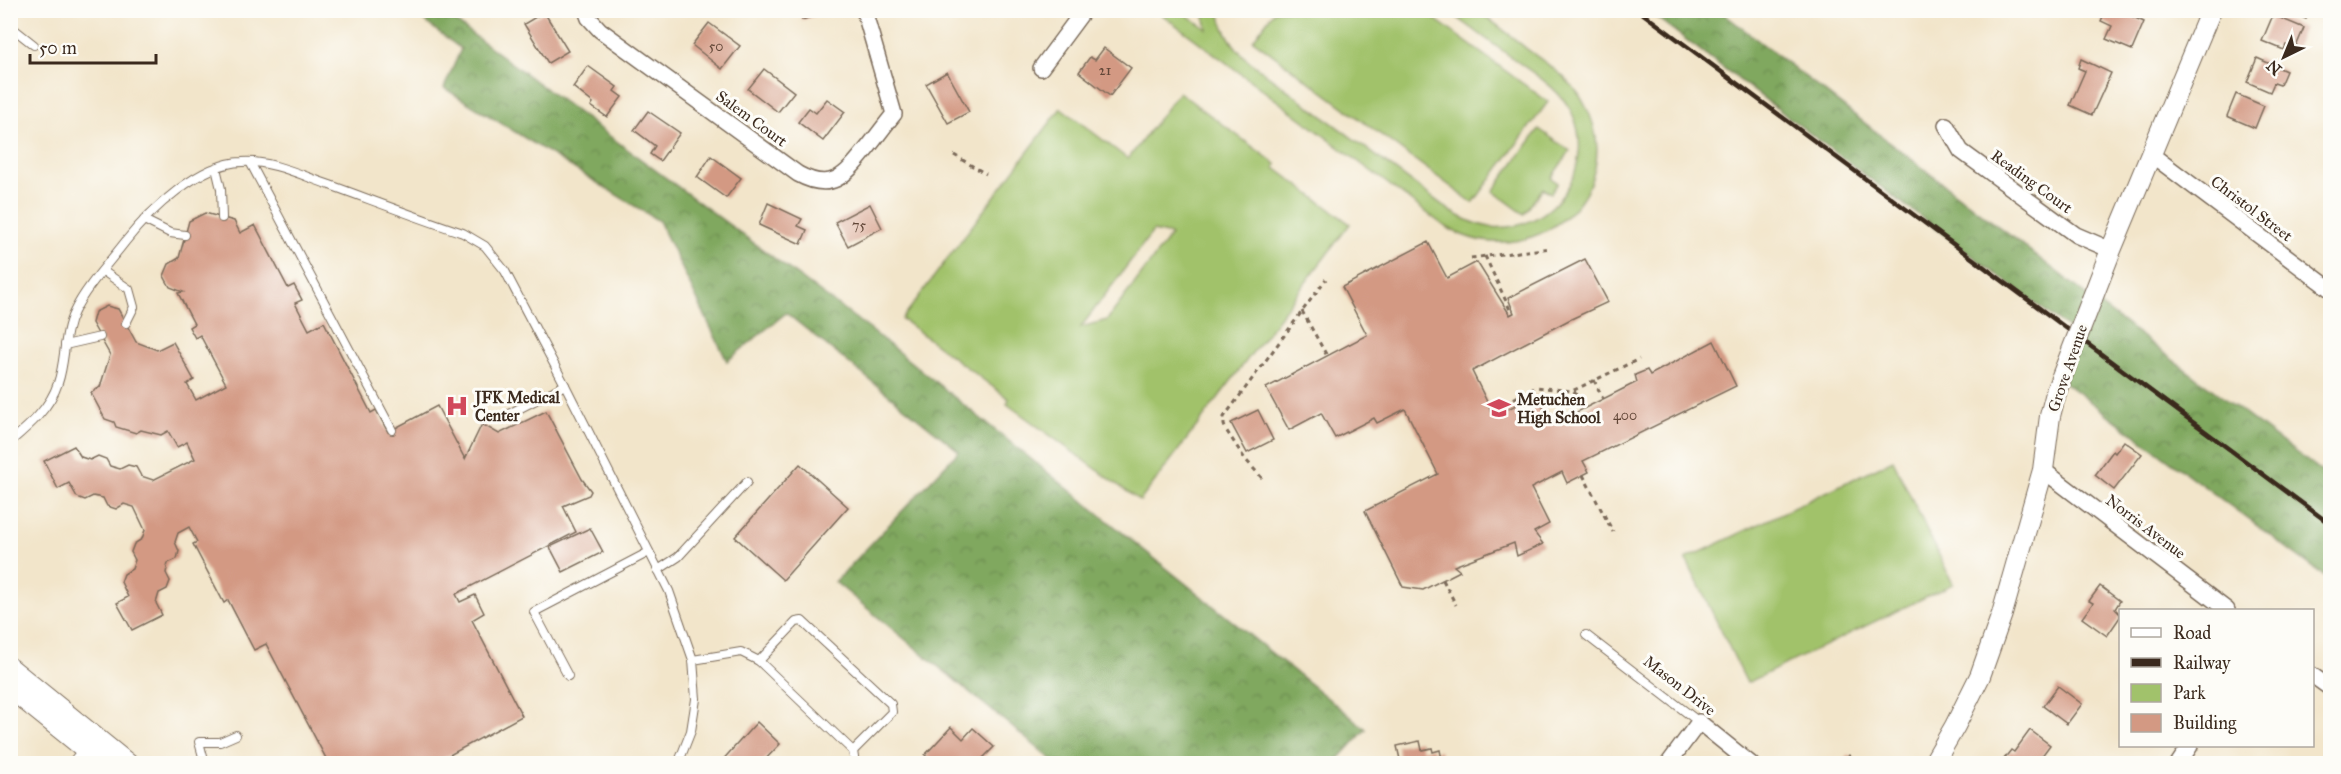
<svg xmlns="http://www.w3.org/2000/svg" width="2341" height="774" font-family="'IM FELL Great Primer',serif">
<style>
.green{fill:#a1c26b;stroke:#6e7644;stroke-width:1.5;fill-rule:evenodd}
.forest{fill:url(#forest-crowns);stroke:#5e693e;stroke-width:1.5}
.building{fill:#d39983}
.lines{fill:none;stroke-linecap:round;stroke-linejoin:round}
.service-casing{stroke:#7b6b5a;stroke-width:10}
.minor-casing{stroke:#7b6b5a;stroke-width:18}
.tertiary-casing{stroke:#7b6b5a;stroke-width:22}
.path{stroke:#7b6b5a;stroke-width:3;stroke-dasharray:4.5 4.5;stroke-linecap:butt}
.service{stroke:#fff;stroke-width:8}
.minor{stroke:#fff;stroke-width:15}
.tertiary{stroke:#fff;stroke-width:20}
.rail{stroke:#3b2a1e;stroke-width:4.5}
.tertiary-bridge-casing{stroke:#7b6b5a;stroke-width:22;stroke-linecap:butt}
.tertiary-bridge{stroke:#fff;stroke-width:20}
.labels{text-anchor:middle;stroke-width:6;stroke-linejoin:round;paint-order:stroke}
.number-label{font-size:14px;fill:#614637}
.street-label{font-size:16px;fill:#3b2a1e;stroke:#fdfcf7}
.poi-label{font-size:16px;font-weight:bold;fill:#3b2a1e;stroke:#fdfcf7;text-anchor:start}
</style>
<defs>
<pattern id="forest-crowns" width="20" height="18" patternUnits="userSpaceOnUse" patternTransform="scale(1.5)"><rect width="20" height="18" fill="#80a85f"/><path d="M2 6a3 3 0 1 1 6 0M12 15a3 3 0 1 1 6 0" fill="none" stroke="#6a894e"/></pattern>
</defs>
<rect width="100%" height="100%" fill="#fdfcf7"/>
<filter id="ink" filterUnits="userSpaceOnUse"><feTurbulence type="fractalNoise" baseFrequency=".0167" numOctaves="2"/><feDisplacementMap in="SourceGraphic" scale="12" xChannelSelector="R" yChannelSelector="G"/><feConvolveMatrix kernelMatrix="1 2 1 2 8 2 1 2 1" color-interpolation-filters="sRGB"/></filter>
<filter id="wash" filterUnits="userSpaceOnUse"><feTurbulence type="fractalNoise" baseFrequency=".008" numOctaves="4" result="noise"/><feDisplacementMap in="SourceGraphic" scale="24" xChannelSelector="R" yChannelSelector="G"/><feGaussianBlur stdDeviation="1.35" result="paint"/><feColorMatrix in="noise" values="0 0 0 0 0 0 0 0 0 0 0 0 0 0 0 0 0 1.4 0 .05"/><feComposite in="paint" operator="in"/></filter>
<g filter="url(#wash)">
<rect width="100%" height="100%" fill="#f2e5ca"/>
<g class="green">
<path d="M1156,10L1181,11L1207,29L1203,11H1219C1223,32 1234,48 1250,62L1452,212C1464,219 1476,225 1490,227C1552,234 1598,168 1572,113C1560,88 1532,73 1511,57C1490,42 1469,26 1448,11C1456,10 1468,8 1475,11C1485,14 1517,41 1527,49C1547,64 1570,78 1583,101C1635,190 1530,281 1443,225Z"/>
<polygon points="1275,10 1424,11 1548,102 1473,203 1253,40"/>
<path d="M1179,92L1276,164L1275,168L1350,224L1140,501L1007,404L1009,399L902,319L1061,108L1128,159ZM1153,231L1171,235L1107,320L1081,327Z"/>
<polygon points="1539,129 1570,151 1551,178 1558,183 1551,193 1543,188 1524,214 1493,191"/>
<polygon points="1893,460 1953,584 1747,683 1686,559"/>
</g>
<g class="forest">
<polygon points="411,11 441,11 871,330 1366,729 1335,763 1056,763 835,582 959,451 786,313 727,361 659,221 444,88 461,49"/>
<polygon points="1648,11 1720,11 2092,299 2330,478 2330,580 2061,380 2077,335"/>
</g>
<g id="blocks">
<g class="building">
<polygon points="799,10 825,10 826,12 802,20"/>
<polygon points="2106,10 2118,10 2144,22 2132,50 2106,39 2112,26 2101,21"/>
<polygon points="2285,10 2310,10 2306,19"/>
<polygon points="544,12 568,51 548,63 524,24"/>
<polygon points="2273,15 2304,28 2295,49 2286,45 2284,50 2262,41"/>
<polygon points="709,23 740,46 722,69 692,45"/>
<polygon points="1104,48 1131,68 1110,96 1079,72 1090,57 1095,60"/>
<polygon points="2257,58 2286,71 2280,85 2274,83 2270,92 2247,82"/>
<polygon points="2081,59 2111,73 2092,115 2070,105 2085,71 2078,68"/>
<polygon points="588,66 617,87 614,91 622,97 607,117 591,106 593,103 573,87"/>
<polygon points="764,69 794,92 778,112 748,89"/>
<polygon points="947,72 969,112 948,123 926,84"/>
<polygon points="2236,94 2264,106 2255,128 2227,116"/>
<polygon points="827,99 845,112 823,141 798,122 809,108 816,113"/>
<polygon points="648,111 680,133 660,161 650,154 655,146 634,130"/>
<polygon points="711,156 741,178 726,198 697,177"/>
<polygon points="768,203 802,219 798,226 807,230 801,244 759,225"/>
<polygon points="870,204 882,228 848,246 835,222"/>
<polygon points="205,213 234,221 240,233 255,225 288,288 294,285 302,300 295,303 309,330 324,322 371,413 376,410 388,432 437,406 465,459 482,424 499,434 546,411 582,479 591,491 589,495 563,506 576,532 456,594 460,602 475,595 484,613 472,620 522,716 433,764 329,764 266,644 254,650 228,600 224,603 193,544 197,542 189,527 178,533 175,542 179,551 177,559 168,563 166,573 170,581 167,589 159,593 156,603 162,615 132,630 117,603 128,597 121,582 124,574 132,569 135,560 131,552 134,544 142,539 145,530 134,507 124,504 116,509 107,506 103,498 93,496 85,500 77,497 69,483 58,489 44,461 74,446 81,457 90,460 98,456 106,459 110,466 120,469 128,465 136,467 141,476 153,480 195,459 187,442 177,447 168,431 161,435 141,430 136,433 116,427 114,422 105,419 91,393 100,387 110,355 92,323 95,312 107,306 118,309 136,342 157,350 173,342 194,380 187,384 196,400 226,384 200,335 195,338 189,327 194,324 178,293 183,292 170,287 164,276 169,264 179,258 189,221"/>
<polygon points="1428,242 1447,278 1477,262 1510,315 1514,313 1508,298 1585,259 1608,302 1569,320 1472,371 1494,416 1536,395 1553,424 1637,382 1635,375 1647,370 1650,375 1714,341 1736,386 1583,461 1589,472 1567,483 1562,472 1531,488 1549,524 1534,532 1543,544 1517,556 1514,543 1454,566 1460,571 1423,590 1403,587 1365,511 1438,474 1405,409 1377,423 1374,418 1335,438 1321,413 1289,430 1266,388 1367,335 1342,287"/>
<polygon points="1258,410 1273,440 1247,453 1231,423"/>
<polygon points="2124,441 2142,454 2114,490 2095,475 2113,451 2115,453"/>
<polygon points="800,464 848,507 783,580 735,537"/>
<polygon points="590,528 603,552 563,572 550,547"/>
<polygon points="2100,586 2120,601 2115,609 2120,614 2120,617 2107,636 2082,618 2093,603 2089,601"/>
<polygon points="2058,686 2082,704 2067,724 2043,706"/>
<polygon points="757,722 780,744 761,764 719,764"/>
<polygon points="951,727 963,739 973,728 994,747 983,758 989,764 934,764 925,755"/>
<polygon points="2030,730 2050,745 2036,764 2000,764 2011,750 2014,752"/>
<polygon points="1420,741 1422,750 1432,748 1433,752 1440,750 1443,764 1401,764 1397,746"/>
<polygon points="1849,755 1858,764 1841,764"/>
</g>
</g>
</g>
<g filter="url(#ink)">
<use href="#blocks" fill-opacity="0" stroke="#7b6b5a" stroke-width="1.5"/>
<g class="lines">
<g class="service-casing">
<g id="service">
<polyline points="75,10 76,10"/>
<polyline points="10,26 34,45"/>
<polyline points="250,162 392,430"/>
<polyline points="216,168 221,189 222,218"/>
<polyline points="144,220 170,233 185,235"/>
<polyline points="103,271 129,289 134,307 126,323"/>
<polyline points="65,345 100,337"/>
<polyline points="480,409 489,419 499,419 565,385"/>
<path d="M10,442C30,425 50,408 58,383C66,360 63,334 74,312C86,287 108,264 125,242C150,210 200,163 242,162C271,160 303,176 330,185C374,201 418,218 463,233L485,246L505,271L565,385L669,591L693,660L696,699L691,731L678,764"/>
<polyline points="658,570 678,557 747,482"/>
<polyline points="1586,635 1699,722"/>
<polyline points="693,660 741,652 759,661 853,751 855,764"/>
<polyline points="759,661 796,622 802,621 891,704 892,712 853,751"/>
<polyline points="568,676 534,612 649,552"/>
<polyline points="71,764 83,749"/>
<polyline points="205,764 199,742 220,742 236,735"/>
</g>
</g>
<g class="minor-casing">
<g id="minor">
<path d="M586,10L589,18L600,30L798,174C831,192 844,177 865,151C875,139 884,126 894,114L864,10"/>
<polyline points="1041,68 1084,10"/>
<polyline points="1946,125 1961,151 2076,235 2111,250"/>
<polyline points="2152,155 2330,289"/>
<polyline points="2043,470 2227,610"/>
<polyline points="2312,675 2330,688"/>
<polyline points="1668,764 1699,722 1751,764"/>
<polyline points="2178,764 2190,746"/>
</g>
</g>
<g class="tertiary-casing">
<g id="tertiary">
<polyline points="2092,299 2111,250 2211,10"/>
<polyline points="10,668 128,764"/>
<polyline points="10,688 104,764"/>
<polyline points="1933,764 1955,726 1980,676 2002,614 2043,470 2050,416 2057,389"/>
</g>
</g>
<g class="path">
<polyline points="954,155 986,174"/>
<polyline points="1485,256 1512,314"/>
<polyline points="1471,258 1551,248"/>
<polyline points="1302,311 1327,356"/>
<polyline points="1594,380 1603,399"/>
<polyline points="1574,391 1583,409"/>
<polyline points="1490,411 1536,387 1572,391 1639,359"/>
<polyline points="1583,475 1613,532"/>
<polyline points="1262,478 1245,459 1226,430 1224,425 1224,417 1326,279"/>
<polyline points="1443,580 1456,605"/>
</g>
<use href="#service" class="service"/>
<use href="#minor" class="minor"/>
<use href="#tertiary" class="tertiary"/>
<polyline class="rail" points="1638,10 2330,524"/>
<g class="tertiary-bridge-casing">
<polyline id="tertiary-bridge" points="2057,389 2092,299"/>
</g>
<use href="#tertiary-bridge" class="tertiary-bridge"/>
</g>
</g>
<defs>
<g id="hospital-bare" transform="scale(1.8)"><path d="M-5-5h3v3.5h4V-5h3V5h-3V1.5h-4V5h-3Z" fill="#d1495b" stroke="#fdfcf7" stroke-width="2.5" paint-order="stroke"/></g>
<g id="school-bare" transform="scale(1.8)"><path d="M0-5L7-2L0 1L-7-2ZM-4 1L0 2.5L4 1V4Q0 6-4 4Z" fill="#d1495b" stroke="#fdfcf7" stroke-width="2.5" paint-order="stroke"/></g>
</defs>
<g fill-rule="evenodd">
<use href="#hospital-bare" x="457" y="406"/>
<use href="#school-bare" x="1499" y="408"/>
</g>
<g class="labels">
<g class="number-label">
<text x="716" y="51">50</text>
<text x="1105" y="75">21</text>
<text x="859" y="230">75</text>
<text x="1625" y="420">400</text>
</g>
<g class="street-label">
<text transform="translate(752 118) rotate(36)" y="6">Salem Court</text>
<text transform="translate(2032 181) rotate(36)" y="6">Reading Court</text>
<text transform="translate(2252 208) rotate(37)" y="6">Christol Street</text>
<text transform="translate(2067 368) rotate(-71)" y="6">Grove Avenue</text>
<text transform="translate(2146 526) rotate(37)" y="6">Norris Avenue</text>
<text transform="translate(1680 685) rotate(38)" y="6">Mason Drive</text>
</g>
<g class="poi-label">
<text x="475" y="403">JFK Medical<tspan x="475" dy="18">Center</tspan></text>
<text x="1517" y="405">Metuchen<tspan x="1517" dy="18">High School</tspan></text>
</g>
</g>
<rect width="2341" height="774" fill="none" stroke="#fdfcf7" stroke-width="36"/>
<rect x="2119" y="609" width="195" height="138" fill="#fdfcf7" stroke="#afa8a0" stroke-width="1.5"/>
<rect x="2131" y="628" width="30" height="9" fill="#ffffff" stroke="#afa8a0" stroke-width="1.5"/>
<text x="2173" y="639" font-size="18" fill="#3b2a1e">Road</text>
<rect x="2131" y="658" width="30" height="9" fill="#3b2a1e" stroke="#afa8a0" stroke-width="1.5"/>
<text x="2173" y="669" font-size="18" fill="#3b2a1e">Railway</text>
<rect x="2131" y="684" width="30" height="18" fill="#a1c26b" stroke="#afa8a0" stroke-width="1.5"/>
<text x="2173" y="699" font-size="18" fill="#3b2a1e">Park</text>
<rect x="2131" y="714" width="30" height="18" fill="#d39983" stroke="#afa8a0" stroke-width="1.5"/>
<text x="2173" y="729" font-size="18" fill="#3b2a1e">Building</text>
<g transform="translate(2284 57) rotate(223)" stroke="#fdfcf7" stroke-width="4.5" paint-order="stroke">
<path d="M0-4.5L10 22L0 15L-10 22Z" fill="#3b2a1e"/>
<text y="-9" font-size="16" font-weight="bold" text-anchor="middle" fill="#3b2a1e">N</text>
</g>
<path d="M30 54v9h126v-9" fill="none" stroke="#3b2a1e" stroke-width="3"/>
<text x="39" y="54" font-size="18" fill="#3b2a1e" stroke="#fdfcf7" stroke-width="4.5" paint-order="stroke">50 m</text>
</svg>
